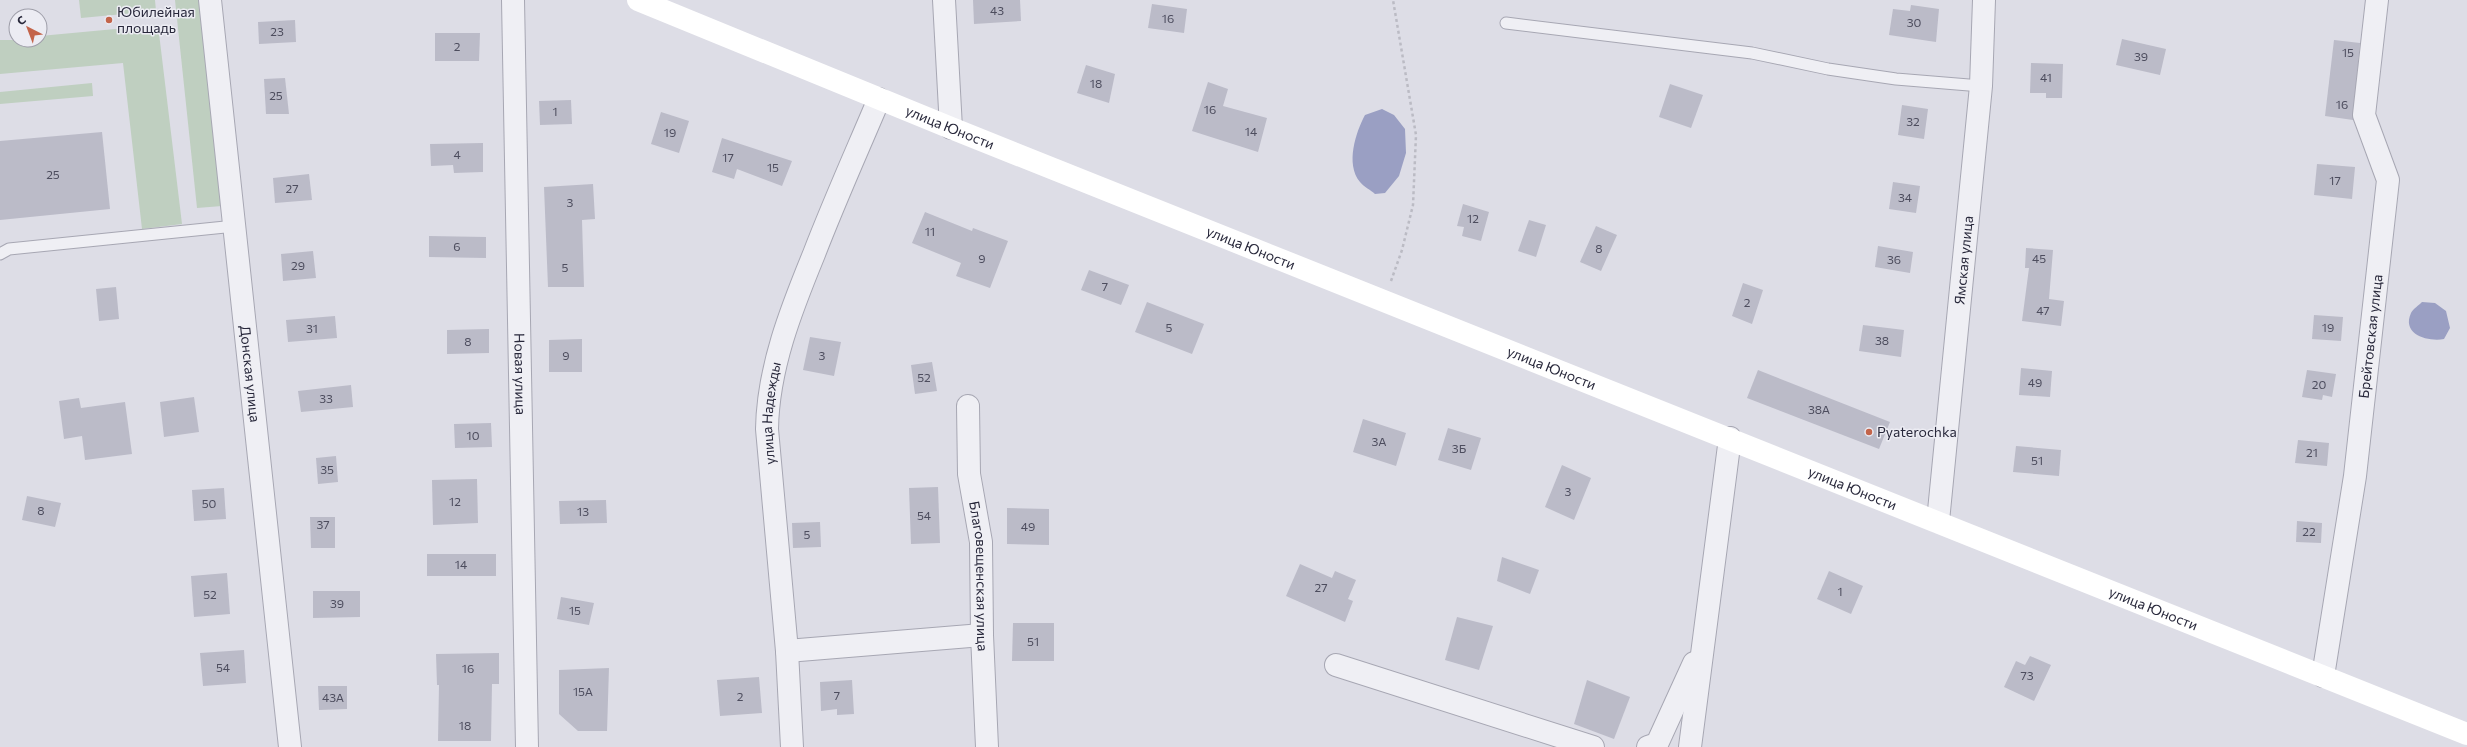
<svg xmlns="http://www.w3.org/2000/svg" width="2467" height="747" font-family="Commissioner,sans-serif">
<style>
.green{fill:#bfcfc0}
.water{fill:#9a9fc3}
.building{fill:#bbbbc8}
.lines{fill:none;stroke-linecap:round;stroke-linejoin:round}
.lane-casing{stroke:#a7a7b3;stroke-width:13}
.street-casing{stroke:#a7a7b3;stroke-width:24}
.path{stroke:#bbbbc4;stroke-width:2.5;stroke-dasharray:3 3;stroke-linecap:butt}
.lane{stroke:#efeff4;stroke-width:11}
.street{stroke:#efeff4;stroke-width:22}
.secondary{stroke:#fff;stroke-width:22}
.poi-dot{fill:#c3644a;stroke:#ececf3;stroke-width:1.5}
.labels{text-anchor:middle;stroke-width:3;stroke-linejoin:round;paint-order:stroke}
.number-label{font-size:12px;fill:#4d4d5e}
.poi-label{font-size:14px;fill:#28283b;stroke:#ececf3;text-anchor:start}
.street-label{font-size:14px;fill:#28283b;stroke:#ececf3}
</style>
<rect width="100%" height="100%" fill="#dddde6"/>
<g class="green">
<polygon points="79,0 155,0 156,11 81,18"/>
<polygon points="175,0 200,0 222,206 197,208"/>
<polygon points="158,25 182,224 142,229 123,63 0,74 0,40 40,40 40,36"/>
<polygon points="92,83 93,96 0,104 0,92"/>
</g>
<g class="water">
<path d="M1382,109L1394,115L1405,129L1406,153L1399,176L1385,193L1375,194C1371,190 1364,187 1360,182C1345,164 1356,132 1365,115Z"/>
<path d="M2422,302L2435,303L2446,311L2450,328L2444,339C2429,342 2401,335 2411,313C2413,309 2419,305 2422,302Z"/>
</g>
<g class="building">
<polygon points="973,0 1020,0 1021,21 974,24"/>
<polygon points="1152,4 1187,9 1184,33 1148,28"/>
<polygon points="1911,5 1939,9 1936,42 1889,35 1893,9 1910,11"/>
<polygon points="295,20 296,42 259,44 258,22"/>
<polygon points="435,33 480,33 479,61 435,61"/>
<polygon points="2122,39 2166,49 2160,75 2116,65"/>
<polygon points="2334,40 2360,43 2353,120 2325,116"/>
<polygon points="2031,63 2063,64 2062,98 2046,98 2046,93 2030,93"/>
<polygon points="1086,65 1115,74 1109,103 1077,93"/>
<polygon points="285,78 289,114 266,114 264,79"/>
<polygon points="1208,82 1228,89 1223,106 1267,118 1258,152 1192,131"/>
<polygon points="1670,84 1703,95 1691,128 1659,117"/>
<polygon points="571,100 572,124 540,125 539,101"/>
<polygon points="1902,105 1928,109 1924,139 1898,135"/>
<polygon points="661,112 689,121 679,153 651,144"/>
<polygon points="102,132 110,209 0,220 0,141"/>
<polygon points="722,138 792,161 782,186 737,169 734,179 712,172"/>
<polygon points="483,143 483,172 454,173 453,165 431,166 430,144"/>
<polygon points="2317,164 2355,167 2352,199 2314,195"/>
<polygon points="309,174 312,200 275,203 273,178"/>
<polygon points="1893,182 1920,186 1916,213 1889,209"/>
<polygon points="593,184 595,219 582,220 584,287 548,287 544,187"/>
<polygon points="1463,204 1489,212 1481,241 1462,236 1464,227 1457,226"/>
<polygon points="925,212 972,231 973,228 1008,241 990,288 956,276 961,263 912,243"/>
<polygon points="1529,220 1546,225 1536,257 1518,251"/>
<polygon points="1596,226 1617,235 1601,271 1580,262"/>
<polygon points="429,236 486,237 486,258 429,257"/>
<polygon points="1878,246 1913,252 1910,273 1875,267"/>
<polygon points="2026,248 2053,250 2049,299 2064,301 2061,326 2022,321 2029,268 2025,268"/>
<polygon points="313,251 316,278 283,281 281,254"/>
<polygon points="1089,270 1129,285 1121,305 1081,290"/>
<polygon points="1743,283 1763,290 1752,324 1732,316"/>
<polygon points="116,287 119,319 99,321 96,289"/>
<polygon points="1147,302 1204,324 1192,354 1135,332"/>
<polygon points="2314,315 2343,317 2341,341 2312,339"/>
<polygon points="335,316 337,338 288,342 286,320"/>
<polygon points="1863,325 1904,330 1901,357 1859,351"/>
<polygon points="489,329 489,353 447,354 447,330"/>
<polygon points="810,337 841,342 834,376 803,370"/>
<polygon points="582,339 582,372 549,372 549,340"/>
<polygon points="932,362 937,391 915,394 911,365"/>
<polygon points="2021,368 2052,371 2050,397 2019,395"/>
<polygon points="1758,370 1890,422 1879,449 1747,398"/>
<polygon points="2307,370 2336,374 2332,397 2323,395 2322,400 2302,397"/>
<polygon points="351,385 353,407 301,412 298,391"/>
<polygon points="194,397 199,432 164,437 160,402"/>
<polygon points="79,398 81,408 125,402 132,454 85,460 82,436 64,439 59,401"/>
<polygon points="1363,419 1406,433 1396,466 1353,452"/>
<polygon points="491,423 492,447 455,448 454,424"/>
<polygon points="1448,428 1481,438 1471,470 1438,460"/>
<polygon points="2298,440 2329,443 2327,466 2295,463"/>
<polygon points="2016,446 2061,450 2059,476 2013,472"/>
<polygon points="336,456 338,482 318,484 316,458"/>
<polygon points="1562,465 1591,478 1574,520 1545,507"/>
<polygon points="477,479 478,523 433,525 432,480"/>
<polygon points="938,487 940,543 911,544 909,488"/>
<polygon points="224,488 226,519 194,521 192,490"/>
<polygon points="27,496 61,503 55,527 22,520"/>
<polygon points="606,500 607,523 560,524 559,501"/>
<polygon points="1007,508 1049,509 1049,545 1007,544"/>
<polygon points="310,517 335,517 335,548 311,548"/>
<polygon points="2297,521 2322,523 2321,543 2296,542"/>
<polygon points="820,522 821,547 793,548 792,523"/>
<rect x="427" y="554" width="69" height="22"/>
<polygon points="1502,557 1539,570 1530,594 1497,581"/>
<polygon points="1300,564 1332,578 1335,571 1356,580 1348,599 1353,601 1345,622 1286,596"/>
<polygon points="1829,571 1863,586 1851,614 1817,599"/>
<polygon points="227,573 230,614 194,617 191,576"/>
<polygon points="313,591 360,591 360,617 313,618"/>
<polygon points="561,597 594,603 589,625 557,619"/>
<polygon points="1457,617 1493,626 1479,670 1445,660"/>
<polygon points="1013,623 1054,623 1054,661 1012,661"/>
<polygon points="244,650 246,683 203,686 200,653"/>
<polygon points="499,653 499,684 492,684 491,741 438,741 439,685 437,685 436,654"/>
<polygon points="2030,656 2051,665 2034,701 2004,687 2016,661 2025,665"/>
<polygon points="609,668 607,731 578,731 559,714 559,670"/>
<polygon points="759,677 762,713 720,716 717,680"/>
<polygon points="852,680 854,714 837,715 837,709 821,711 820,682"/>
<polygon points="1587,680 1630,697 1614,739 1574,724"/>
<polygon points="318,686 347,686 347,709 319,710"/>
</g>
<g class="lines">
<g class="lane-casing">
<g id="lane">
<polyline points="1506,23 1752,53 1828,69 1896,79 1981,86"/>
<polyline points="0,254 9,249 235,226"/>
</g>
</g>
<g class="street-casing">
<g id="street">
<path id="s1" d="M210,0L290,747"/>
<path id="s2" d="M513,0L527,747"/>
<polyline points="944,0 951,128"/>
<path id="s3" d="M968,406L969,474L981,542L982,635L987,747"/>
<path id="s4" d="M1938,521L1981,86L1984,0"/>
<polyline points="787,651 982,635"/>
<polyline points="1336,665 1593,747"/>
<path id="s5" d="M2323,676L2355,476L2388,180L2364,115L2377,0"/>
<path id="s6" d="M792,747L787,651L767,429C768,368 791,310 814,254C834,202 857,151 879,99"/>
<polyline points="1648,747 1657,744 1694,663"/>
<polyline points="1690,747 1730,438"/>
</g>
</g>
<polyline class="path" points="1391,281 1402,250 1413,205 1416,135 1393,0"/>
<use href="#lane" class="lane"/>
<use href="#street" class="street"/>
<path class="secondary" id="s7" d="M638,0L951,128L2467,734"/>
</g>
<g class="poi-dot">
<circle cx="109" cy="20" r="4"/>
<circle cx="1869" cy="432" r="4"/>
</g>
<g class="labels">
<g class="number-label">
<text x="997" y="15">43</text>
<text x="1168" y="23">16</text>
<text x="1914" y="27">30</text>
<text x="277" y="36">23</text>
<text x="457" y="51">2</text>
<text x="2348" y="57">15</text>
<text x="2141" y="61">39</text>
<text x="2046" y="82">41</text>
<text x="1096" y="88">18</text>
<text x="276" y="100">25</text>
<text x="2342" y="109">16</text>
<text x="1210" y="114">16</text>
<text x="555" y="116">1</text>
<text x="1913" y="126">32</text>
<text x="1251" y="136">14</text>
<text x="670" y="137">19</text>
<text x="457" y="159">4</text>
<text x="728" y="162">17</text>
<text x="773" y="172">15</text>
<text x="53" y="179">25</text>
<text x="2335" y="185">17</text>
<text x="292" y="193">27</text>
<text x="1905" y="202">34</text>
<text x="570" y="207">3</text>
<text x="1473" y="223">12</text>
<text x="930" y="236">11</text>
<text x="457" y="251">6</text>
<text x="1599" y="253">8</text>
<text x="982" y="263">9</text>
<text x="2039" y="263">45</text>
<text x="1894" y="264">36</text>
<text x="298" y="270">29</text>
<text x="565" y="272">5</text>
<text x="1105" y="291">7</text>
<text x="1747" y="307">2</text>
<text x="2043" y="315">47</text>
<text x="1169" y="332">5</text>
<text x="2328" y="332">19</text>
<text x="312" y="333">31</text>
<text x="1882" y="345">38</text>
<text x="468" y="346">8</text>
<text x="566" y="360">9</text>
<text x="822" y="360">3</text>
<text x="924" y="382">52</text>
<text x="2035" y="387">49</text>
<text x="2319" y="389">20</text>
<text x="326" y="403">33</text>
<text x="1819" y="414">38А</text>
<text x="473" y="440">10</text>
<text x="1379" y="446">3А</text>
<text x="1459" y="453">3Б</text>
<text x="2312" y="457">21</text>
<text x="2037" y="465">51</text>
<text x="327" y="474">35</text>
<text x="1568" y="496">3</text>
<text x="455" y="506">12</text>
<text x="209" y="508">50</text>
<text x="41" y="515">8</text>
<text x="583" y="516">13</text>
<text x="924" y="520">54</text>
<text x="323" y="529">37</text>
<text x="1028" y="531">49</text>
<text x="2309" y="536">22</text>
<text x="807" y="539">5</text>
<text x="461" y="569">14</text>
<text x="1321" y="592">27</text>
<text x="1840" y="596">1</text>
<text x="210" y="599">52</text>
<text x="337" y="608">39</text>
<text x="575" y="615">15</text>
<text x="1033" y="646">51</text>
<text x="223" y="672">54</text>
<text x="468" y="673">16</text>
<text x="2027" y="680">73</text>
<text x="583" y="696">15А</text>
<text x="837" y="700">7</text>
<text x="740" y="701">2</text>
<text x="333" y="702">43А</text>
<text x="465" y="730">18</text>
</g>
<g class="poi-label">
<text x="117" y="17">Юбилейная<tspan x="117" dy="16">площадь</tspan></text>
<text x="1877" y="437">Pyaterochka</text>
</g>
<g class="street-label">
<text dy="5" stroke="none"><textPath href="#s7" startOffset="337">улица Юности</textPath></text>
<text dy="5" stroke="none"><textPath href="#s7" startOffset="661">улица Юности</textPath></text>
<text dy="5" stroke="none"><textPath href="#s4" startOffset="262">Ямская улица</textPath></text>
<text dy="5" stroke="none"><textPath href="#s5" startOffset="343">Брейтовская улица</textPath></text>
<text dy="5" stroke="none"><textPath href="#s7" startOffset="985">улица Юности</textPath></text>
<text dy="5" stroke="none"><textPath href="#s1" startOffset="376">Донская улица</textPath></text>
<text dy="5" stroke="none"><textPath href="#s2" startOffset="374">Новая улица</textPath></text>
<text dy="5" stroke="none"><textPath href="#s6" startOffset="335">улица Надежды</textPath></text>
<text dy="5" stroke="none"><textPath href="#s7" startOffset="1309">улица Юности</textPath></text>
<text dy="5" stroke="none"><textPath href="#s3" startOffset="171">Благовещенская улица</textPath></text>
<text dy="5" stroke="none"><textPath href="#s7" startOffset="1633">улица Юности</textPath></text>
</g>
</g>
<g transform="translate(28 28) rotate(318)"><circle r="19" fill="#ececf3" stroke="#9e9ea9"/>
<path d="M0-3L7 15L0 10L-7 15Z" fill="#c3644a"/>
<text y="-6" font-size="11" font-weight="bold" text-anchor="middle" fill="#28283b">С</text>
</g>
</svg>
